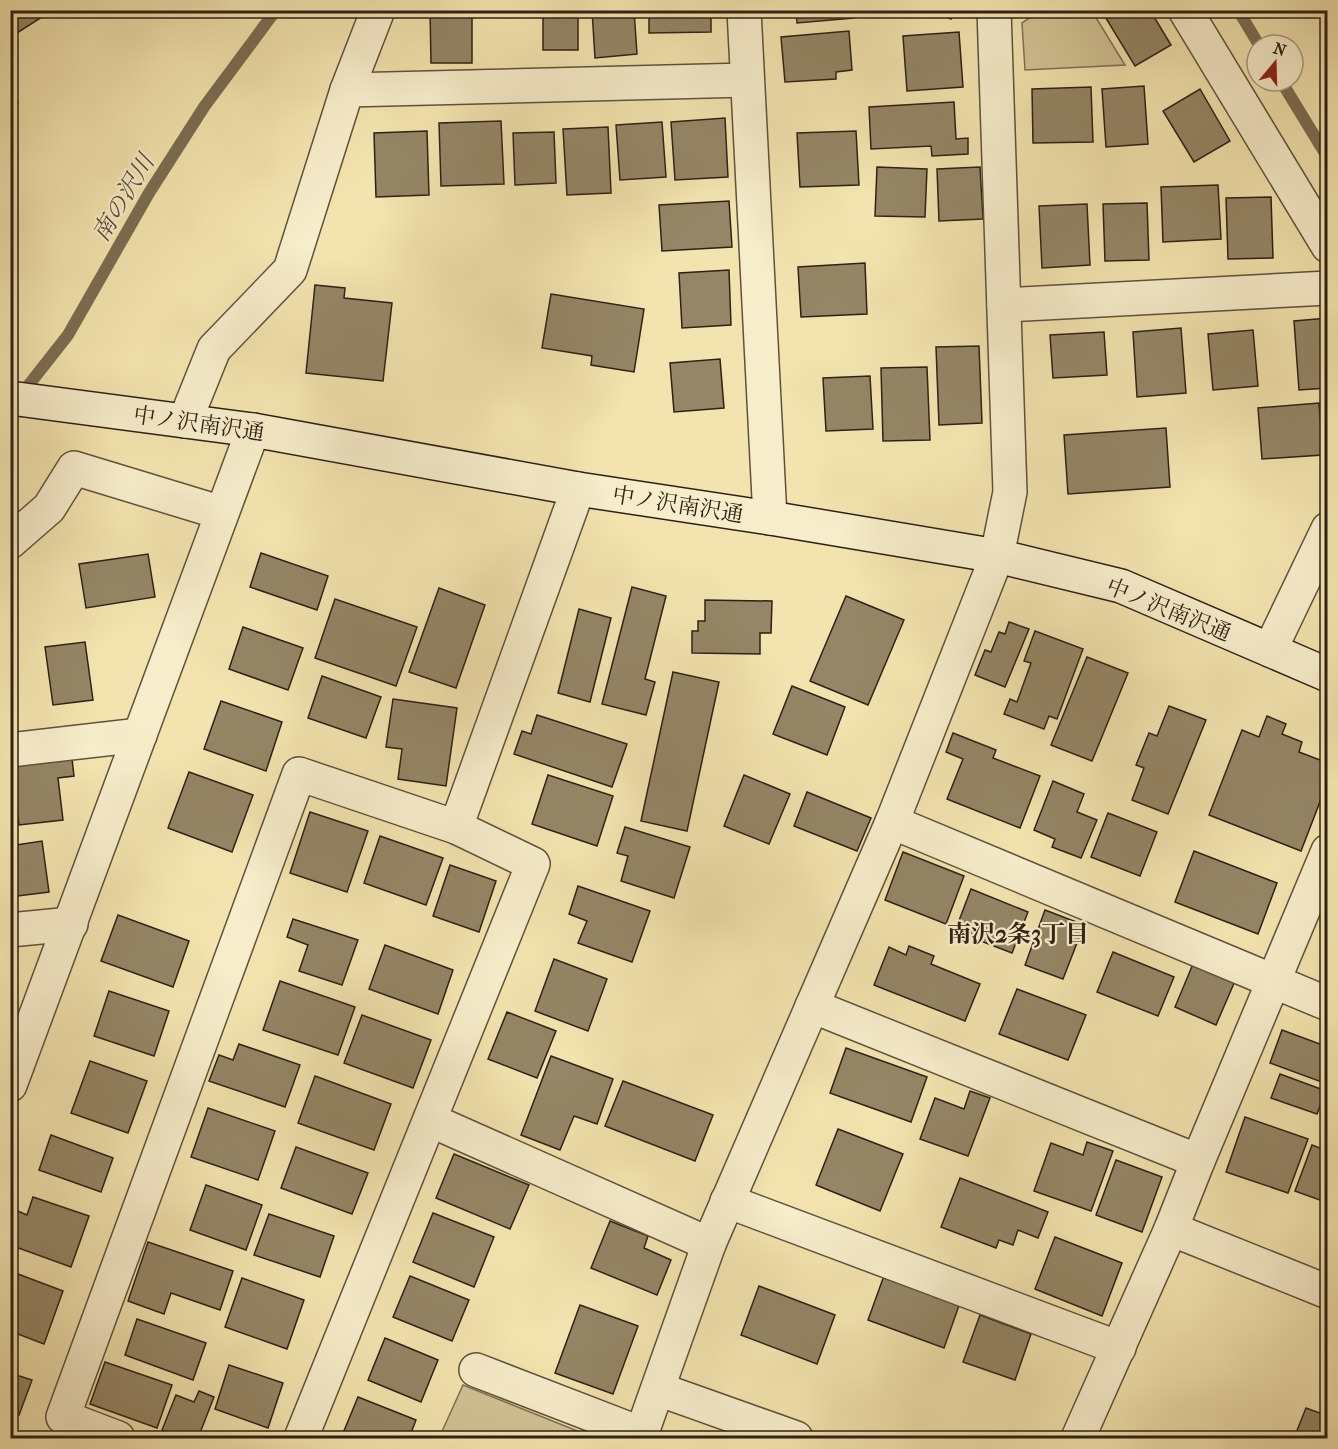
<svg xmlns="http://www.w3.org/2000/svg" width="1338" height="1449" font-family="'IM FELL French Canon','Noto Serif JP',serif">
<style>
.green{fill:#d2c395;stroke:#807256;stroke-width:1.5}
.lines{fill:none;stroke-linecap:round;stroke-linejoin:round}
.stream{stroke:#7c6e53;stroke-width:12}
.building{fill:#948666;stroke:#2e2116;stroke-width:1.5}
.street-casing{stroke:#5f523c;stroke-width:36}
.secondary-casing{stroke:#2e2116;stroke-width:36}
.street{stroke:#f7edcb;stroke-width:33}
.secondary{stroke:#f7edcb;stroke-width:33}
.labels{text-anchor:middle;stroke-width:4.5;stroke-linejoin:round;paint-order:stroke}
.street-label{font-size:22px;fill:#2e2116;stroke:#f7edcb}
.water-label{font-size:24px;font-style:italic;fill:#5c4e39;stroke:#f7edcb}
.neighbourhood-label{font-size:24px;font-weight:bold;fill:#2e2116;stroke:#f7edcb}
</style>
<rect width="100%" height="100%" fill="#f3e4af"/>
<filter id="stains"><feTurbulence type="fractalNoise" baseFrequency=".00333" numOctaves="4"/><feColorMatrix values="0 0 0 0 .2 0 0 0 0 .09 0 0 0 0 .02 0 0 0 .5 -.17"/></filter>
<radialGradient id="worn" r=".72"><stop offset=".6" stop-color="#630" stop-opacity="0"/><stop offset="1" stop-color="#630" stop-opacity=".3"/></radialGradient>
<g class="green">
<polygon points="1041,10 1092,11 1125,65 1025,70 1022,23"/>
<polygon points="463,1385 595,1438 439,1438"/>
</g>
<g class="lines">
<g class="stream">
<polyline points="1238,10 1259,45"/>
<polyline points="1281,81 1328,158"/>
<polyline points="20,396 68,335 149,193 204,107 276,10"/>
</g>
</g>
<g class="building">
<polygon points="10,10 53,10 17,33 10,23"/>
<polygon points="430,10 472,10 472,63 431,63"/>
<rect x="543" y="10" width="35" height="40"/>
<polygon points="592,10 634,10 637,54 595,58"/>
<polygon points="649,10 711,10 711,32 649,33"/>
<polygon points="796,10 854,10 854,18 797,23"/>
<polygon points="928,10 954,10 951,19"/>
<polygon points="1101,10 1150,10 1171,45 1135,66"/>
<polygon points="849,31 852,70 836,72 836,79 785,82 781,37"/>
<polygon points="959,32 963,87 907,91 903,36"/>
<polygon points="1144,86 1148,144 1106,147 1102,89"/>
<polygon points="1091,87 1093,142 1033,143 1032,89"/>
<polygon points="1200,89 1230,141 1194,162 1163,111"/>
<polygon points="10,101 18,103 10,136"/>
<polygon points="954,102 956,139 968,138 968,154 932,156 931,146 871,149 869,107"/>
<polygon points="725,118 728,177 675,180 671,122"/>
<polygon points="501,121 504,184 441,186 439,123"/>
<polygon points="662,122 666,177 620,180 616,125"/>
<polygon points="608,127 611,193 567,195 563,129"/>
<polygon points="427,131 429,195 376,197 374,133"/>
<polygon points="856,131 859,185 800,187 797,133"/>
<polygon points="554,132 556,183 515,185 513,133"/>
<polygon points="877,167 927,169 925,217 875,216"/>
<polygon points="980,167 983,219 939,221 937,169"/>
<polygon points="1218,185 1221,239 1163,242 1161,187"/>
<polygon points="1271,197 1273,258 1228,259 1226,198"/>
<polygon points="729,201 732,247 662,251 659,205"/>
<polygon points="1147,203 1149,260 1105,261 1103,204"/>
<polygon points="1087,204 1090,265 1042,268 1039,206"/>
<polygon points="865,263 867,314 801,317 798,267"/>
<polygon points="729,270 731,325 682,328 679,273"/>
<polygon points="315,285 345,288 344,298 392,303 383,381 306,373"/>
<polygon points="551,294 644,309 634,372 591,365 592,356 542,348"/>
<polygon points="1328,318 1328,388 1299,390 1294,321"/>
<polygon points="1181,328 1186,393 1137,397 1133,332"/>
<polygon points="1253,330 1258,386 1213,390 1208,334"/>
<polygon points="1104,332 1107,375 1053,378 1050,335"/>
<polygon points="979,346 982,423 939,425 936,347"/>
<polygon points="720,359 724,408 674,412 670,363"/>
<polygon points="927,367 930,440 883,441 881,368"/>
<polygon points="870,376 873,429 826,431 823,378"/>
<polygon points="1319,403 1323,455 1262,459 1258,408"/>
<polygon points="1166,428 1170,487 1068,494 1064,435"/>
<polygon points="261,553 328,576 317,610 250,587"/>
<polygon points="148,554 155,597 86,608 79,564"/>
<polygon points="632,587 666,596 645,679 655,682 646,715 602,704"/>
<polygon points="439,588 485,605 456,688 409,672"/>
<polygon points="846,596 904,620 868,705 810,681"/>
<polygon points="335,599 417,627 396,686 315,658"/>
<polygon points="705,600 772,601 771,633 760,633 760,654 692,653 692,631 698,631 698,621 705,621"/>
<polygon points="579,609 611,618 590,702 558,693"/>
<polygon points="1009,622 1029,629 1005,687 975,675 985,650 991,652 999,632 1005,634"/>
<polygon points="243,627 303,648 288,690 229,669"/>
<polygon points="1035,631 1083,649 1057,719 1049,716 1044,729 1004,714 1010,699 1017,702 1031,663 1024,661"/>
<polygon points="85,642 93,700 53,705 45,647"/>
<polygon points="1087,657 1128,673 1092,761 1051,745"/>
<polygon points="10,658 17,702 10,703"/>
<polygon points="673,672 719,682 687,831 641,821"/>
<polygon points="322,676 381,697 366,738 308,718"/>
<polygon points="792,686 845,707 827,755 773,734"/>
<polygon points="393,699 457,708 446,786 398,779 402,749 386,747"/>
<polygon points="221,701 282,722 266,771 204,749"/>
<polygon points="1169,706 1206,720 1168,814 1132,800 1144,768 1136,765 1149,733 1157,736"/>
<polygon points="537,715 627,744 612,787 514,754 522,731 531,734"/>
<polygon points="1267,716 1286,724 1282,734 1302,742 1299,752 1328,763 1328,781 1301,851 1209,815 1242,730 1259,737"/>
<polygon points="953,733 996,750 993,758 1040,776 1020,828 947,799 963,759 946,752"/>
<polygon points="72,759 74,776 58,778 63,820 19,825 11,766"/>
<polygon points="189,772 253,795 232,852 168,828"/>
<polygon points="548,775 613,796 597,846 532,824"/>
<polygon points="744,775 790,794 769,844 724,826"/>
<polygon points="1053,781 1084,794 1077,812 1097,820 1081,858 1052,847 1055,839 1034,830"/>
<polygon points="807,792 871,818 857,851 794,826"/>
<polygon points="310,812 368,831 347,892 290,873"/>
<polygon points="1108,813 1157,832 1140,876 1091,857"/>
<polygon points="625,827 690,847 674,898 621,881 628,856 617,853"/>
<polygon points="380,836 443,858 426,905 364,883"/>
<polygon points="42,841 49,892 10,897 10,846"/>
<polygon points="1194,851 1277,883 1258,934 1175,902"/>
<polygon points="903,852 964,876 946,924 885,900"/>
<polygon points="450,865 496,881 479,932 433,916"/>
<polygon points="578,886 650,911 632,962 578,943 587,921 569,914"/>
<polygon points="971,889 1028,912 1012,953 955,931"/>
<polygon points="1045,910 1084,925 1063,979 1025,965"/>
<polygon points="118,915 189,941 173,987 101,961"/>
<polygon points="293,919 358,940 342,985 299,971 308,945 287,937"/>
<polygon points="385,945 453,970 438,1014 369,989"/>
<polygon points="909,946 934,956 931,964 980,984 965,1021 874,985 889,947 906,955"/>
<polygon points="1113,952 1174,977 1158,1016 1097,992"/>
<polygon points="554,959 607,979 588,1031 535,1011"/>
<polygon points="1193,964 1235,981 1216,1025 1175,1007"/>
<polygon points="280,981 355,1007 338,1055 263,1030"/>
<polygon points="1017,989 1086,1015 1068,1060 999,1034"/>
<polygon points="109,991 169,1011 154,1056 94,1036"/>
<polygon points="507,1012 556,1031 537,1078 488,1059"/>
<polygon points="362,1015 431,1040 413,1088 344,1063"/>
<polygon points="1282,1030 1328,1047 1327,1084 1270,1063"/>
<polygon points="239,1044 300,1065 285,1107 209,1081 219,1055 233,1060"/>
<polygon points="846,1048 927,1077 911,1122 830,1093"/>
<polygon points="551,1056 613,1079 597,1124 574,1116 560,1150 521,1135"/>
<polygon points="90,1061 147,1081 128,1133 71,1113"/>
<polygon points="1280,1074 1326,1091 1317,1114 1271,1098"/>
<polygon points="315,1076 391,1104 374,1150 298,1123"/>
<polygon points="623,1081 713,1115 695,1161 605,1126"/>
<polygon points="970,1091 990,1098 968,1156 920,1139 935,1098 964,1109"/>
<polygon points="208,1108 275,1131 258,1180 191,1157"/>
<polygon points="1245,1117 1308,1139 1288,1193 1226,1172"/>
<polygon points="838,1129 903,1154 880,1211 816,1185"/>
<polygon points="51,1135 113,1158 101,1192 39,1170"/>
<polygon points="1087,1142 1113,1151 1091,1211 1034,1191 1051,1143 1083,1155"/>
<polygon points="1312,1145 1328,1151 1328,1203 1295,1191"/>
<polygon points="296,1147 368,1173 352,1214 281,1188"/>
<polygon points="454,1154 529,1185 510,1229 436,1198"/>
<polygon points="1116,1160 1162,1177 1142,1232 1096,1215"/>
<polygon points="960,1178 1048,1212 1038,1238 1018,1230 1013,1245 999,1240 996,1248 941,1227"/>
<polygon points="206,1185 262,1205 246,1250 190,1230"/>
<polygon points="33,1197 89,1216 71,1267 10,1245 10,1215 13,1209 27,1215"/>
<polygon points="433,1213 494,1237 474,1287 413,1262"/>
<polygon points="269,1214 334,1236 320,1277 254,1255"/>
<polygon points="610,1221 648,1236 644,1248 671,1260 657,1295 591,1268"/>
<polygon points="1055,1237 1122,1263 1102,1316 1035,1289"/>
<polygon points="148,1242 233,1271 220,1310 171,1293 164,1314 128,1301"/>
<polygon points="10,1271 63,1291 44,1344 10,1331"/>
<polygon points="885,1273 961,1300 944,1348 868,1320"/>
<polygon points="410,1276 469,1300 452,1341 393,1317"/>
<polygon points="242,1278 304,1300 287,1349 225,1327"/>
<polygon points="759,1286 835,1315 817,1364 741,1335"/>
<polygon points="580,1305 638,1326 613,1394 555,1373"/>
<polygon points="980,1315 1031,1334 1015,1380 963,1362"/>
<polygon points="137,1319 206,1343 193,1380 125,1355"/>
<polygon points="385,1338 438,1360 421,1402 368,1380"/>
<polygon points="105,1362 172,1385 157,1428 90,1404"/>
<polygon points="229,1365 283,1383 268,1428 215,1409"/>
<polygon points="10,1373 32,1380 19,1415 10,1412"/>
<polygon points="199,1391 214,1397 198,1438 184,1438 162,1430 176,1395 194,1402"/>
<polygon points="358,1397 416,1420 409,1438 341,1438"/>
<polygon points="1306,1408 1328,1416 1328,1438 1294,1438"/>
</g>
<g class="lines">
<g class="street-casing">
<g id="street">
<polyline points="744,10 770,518"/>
<polyline points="1185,10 1328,246"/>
<polyline points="347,90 747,80"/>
<polyline points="1004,305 1328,288"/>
<polyline points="185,421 214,349 290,270 347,90 378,10"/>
<polyline points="10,542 49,508 74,468 222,513"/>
<polyline points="1270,650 1328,529"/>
<polyline points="10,750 140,735"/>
<polyline points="892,822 1328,1004"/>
<polyline points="456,827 578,489"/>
<polyline points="10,930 71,924"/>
<polyline points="812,1006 1198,1161"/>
<polyline points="10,1085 253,430"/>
<polyline points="430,1120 709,1244"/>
<polyline points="727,1201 1119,1348"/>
<polyline points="1171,1229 1328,1292"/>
<polyline points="476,1370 642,1434"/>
<polyline points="658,1389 796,1438"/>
<polyline points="118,1438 63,1417 299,774 456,827 533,864 301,1438"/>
<polyline points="640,1438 709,1244 892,822 997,556 1010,492 994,10"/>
<polyline points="1078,1438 1171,1229 1198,1161 1328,851"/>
</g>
</g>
<g class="secondary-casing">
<polyline id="secondary" points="10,398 253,430 578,489 770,518 997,556 1121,586 1328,675"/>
</g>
<use href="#street" class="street"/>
<use href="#secondary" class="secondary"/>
</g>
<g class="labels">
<g class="street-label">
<text transform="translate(199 423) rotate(8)" y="8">中ノ沢南沢通</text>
<text transform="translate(678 504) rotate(9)" y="8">中ノ沢南沢通</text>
<text transform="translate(1169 609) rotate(22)" y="8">中ノ沢南沢通</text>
</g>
<g class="water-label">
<text transform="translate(123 198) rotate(-59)" y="8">南の沢川</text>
</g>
<g class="neighbourhood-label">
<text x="1018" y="942">南沢2条3丁目</text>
</g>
</g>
<rect width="1338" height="1449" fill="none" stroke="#f3e4af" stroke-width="36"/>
<rect x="12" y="12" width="1314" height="1425" fill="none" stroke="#2e2116" stroke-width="3"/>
<rect x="18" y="18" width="1302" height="1413" fill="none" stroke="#2e2116" stroke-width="1.5"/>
<g transform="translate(1275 63) rotate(19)"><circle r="28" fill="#f7edcb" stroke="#a79b83" stroke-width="1.5"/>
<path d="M0-4.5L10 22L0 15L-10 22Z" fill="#8f2418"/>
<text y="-9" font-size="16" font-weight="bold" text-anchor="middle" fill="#2e2116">N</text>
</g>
<rect width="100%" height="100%" filter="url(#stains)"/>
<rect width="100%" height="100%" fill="url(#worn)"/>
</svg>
